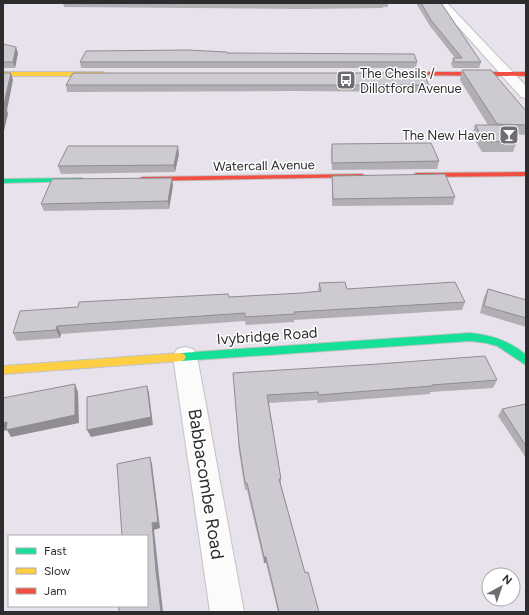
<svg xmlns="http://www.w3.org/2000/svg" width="529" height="615" font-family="Figtree,sans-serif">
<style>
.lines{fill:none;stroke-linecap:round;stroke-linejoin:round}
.street-casing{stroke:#c2c2c3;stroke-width:2}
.fast-casing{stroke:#c2c2c3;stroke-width:2}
.slow-casing{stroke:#c2c2c3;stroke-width:2}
.jam-casing{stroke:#c2c2c3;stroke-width:2}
.street{fill:#fcfbfc;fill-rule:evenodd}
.fast{fill:#16e098;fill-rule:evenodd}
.slow{fill:#ffcf43;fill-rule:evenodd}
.jam{fill:#f24e42;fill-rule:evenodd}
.wall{fill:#b1aeb4}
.shaded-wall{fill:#908d92}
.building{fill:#cecad1;stroke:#908d92}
.labels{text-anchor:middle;stroke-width:3;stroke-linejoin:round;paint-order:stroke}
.far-poi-label{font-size:13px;fill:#2d2d2d;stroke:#fff;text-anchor:start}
.far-street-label{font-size:13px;fill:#2d2d2d;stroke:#fff}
.street-label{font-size:15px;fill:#2d2d2d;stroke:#fff}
.near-street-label{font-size:18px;fill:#2d2d2d;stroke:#fff}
</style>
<rect width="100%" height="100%" fill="#e8e2ec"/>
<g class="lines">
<g class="street-casing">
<g id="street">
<polygon points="437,3 447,3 526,86 526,98 521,97"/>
<polygon points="185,347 193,349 197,356 244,612 210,612 173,356 177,349"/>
</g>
</g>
<g class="fast-casing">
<g id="fast">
<polygon points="82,178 85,180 84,181 3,183 3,179"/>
<path d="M470,333C491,335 510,341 526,355V365L497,346L486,343L470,341L181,361L178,360L176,357L178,354L181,353Z"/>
</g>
</g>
<g class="slow-casing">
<g id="slow">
<polygon points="3,72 103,72 106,74 103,76 3,76"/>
<polygon points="181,353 184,354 186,357 184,360 181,361 3,374 3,366"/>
</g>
</g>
<g class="jam-casing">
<g id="jam">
<polygon points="393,72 526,72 526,76 391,75 391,73"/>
<polygon points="526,172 526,176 416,177 413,175 416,173"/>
<polygon points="362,174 364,175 364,177 142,181 139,179 142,177"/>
</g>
</g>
<use href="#street" class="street"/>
<use href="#fast" class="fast"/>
<use href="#slow" class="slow"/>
<use href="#jam" class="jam"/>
</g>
<g class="wall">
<polygon points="63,3 388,3 388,7 383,7 383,8 302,9 64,7"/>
<polygon points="416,3 441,3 481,62 479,68 453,68 451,64 453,58 455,58 430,26"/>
<polygon points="3,44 18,53 15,68 3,68"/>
<polygon points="227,53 417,62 416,68 81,68 80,62"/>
<polygon points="462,70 526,111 526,135 511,134 517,141 513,152 482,152 472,135 475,125 488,125 460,80"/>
<polygon points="73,73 429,85 427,92 292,91 67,92 66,85"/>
<polygon points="332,144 439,161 437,169 332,170 331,152"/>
<polygon points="179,154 175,172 61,174 58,166"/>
<polygon points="332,176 455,197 453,205 332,206"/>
<polygon points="173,185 169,209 44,211 41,204"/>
<polygon points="319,283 347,289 465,302 462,310 294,320 294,322 246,325 245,321 61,334 60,338 17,341 13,333 78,307 229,297 302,293 318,291"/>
<polygon points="488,289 526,300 526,327 480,313 484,297"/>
<polygon points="233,373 497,380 493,388 430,392 430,394 341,401 318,403 317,400 269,403 281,479 281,485 305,573 319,612 278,612 266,563 264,563 247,490 245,490 239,451"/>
<polygon points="526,404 526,458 498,416 502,409"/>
</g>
<g class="shaded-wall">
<polygon points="16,47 18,53 15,68 13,62"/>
<polygon points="11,73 13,80 7,110 8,114 3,135 3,108"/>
<polygon points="178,146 179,154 175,172 174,165"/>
<polygon points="172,178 173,185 169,209 168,201"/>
<polygon points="57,326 61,334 60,338 56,330"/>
<polygon points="75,384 78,392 79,423 11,437 7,430 3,431 3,423"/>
<polygon points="147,386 149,393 153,425 91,437 87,430"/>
<polygon points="150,457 152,464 160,528 154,530 163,612 161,612 156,571 152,523"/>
<rect x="264" y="557" width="2" height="6"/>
</g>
<g class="building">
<polygon points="421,3 441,3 481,62 455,62 453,58 462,58 431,20"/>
<polygon points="3,44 16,47 13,62 3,62"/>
<polygon points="188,50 227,52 227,53 414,54 417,62 80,62 86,51"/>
<polygon points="462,70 491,70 526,111 526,125 497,124"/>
<polygon points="3,73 11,73 3,108 5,107 3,117"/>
<polygon points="73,73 423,73 429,85 66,85"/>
<polygon points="475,125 503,125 517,141 486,142"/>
<polygon points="431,143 439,161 332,163 332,144"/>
<polygon points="68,146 178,146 174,165 58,166"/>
<polygon points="445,174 455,197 333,199 332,176"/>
<polygon points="172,178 168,201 41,204 52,179"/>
<polygon points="345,282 347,289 455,282 465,302 294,312 295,314 245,317 245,313 57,326 56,330 13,333 20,311 78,307 79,302 228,294 229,297 302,293 321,291 319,283"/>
<polygon points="488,289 526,300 526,318 484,306"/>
<polygon points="485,356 497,380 432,385 432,386 343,393 319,395 318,392 267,395 281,479 279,479 305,573 308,572 319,612 279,612 266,557 264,557 247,483 245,483 239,444 233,373 378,364"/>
<polygon points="75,384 75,415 6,430 7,422 3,423 3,398"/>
<polygon points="147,386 151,417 87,430 87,397"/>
<polygon points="526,404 526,446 502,409"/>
<polygon points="150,457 158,522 152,523 156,571 161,612 119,612 119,606 147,606 147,536 122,536 117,464"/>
</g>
<defs>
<g id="bus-square" transform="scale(1)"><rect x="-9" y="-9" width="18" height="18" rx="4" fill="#6e6c70" stroke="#fff"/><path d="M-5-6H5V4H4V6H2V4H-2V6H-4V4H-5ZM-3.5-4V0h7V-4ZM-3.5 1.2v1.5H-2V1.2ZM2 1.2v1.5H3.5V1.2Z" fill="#fff"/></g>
<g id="bar-square" transform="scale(1)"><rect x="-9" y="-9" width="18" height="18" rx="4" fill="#6e6c70" stroke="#fff"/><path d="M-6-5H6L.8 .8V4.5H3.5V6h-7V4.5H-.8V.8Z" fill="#fff"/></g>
</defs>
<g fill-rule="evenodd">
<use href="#bus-square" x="346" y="80"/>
<use href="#bar-square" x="509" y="135"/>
</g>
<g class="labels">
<g class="far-poi-label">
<text x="360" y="78">The Chesils /<tspan x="360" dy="15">Dillotford Avenue</tspan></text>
<text x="495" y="140" text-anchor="end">The New Haven</text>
</g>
<g class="far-street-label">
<text transform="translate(264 165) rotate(-1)" y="5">Watercall Avenue</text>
</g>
<g class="street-label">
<text transform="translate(267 336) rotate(-4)" y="5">Ivybridge Road</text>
</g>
<g class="near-street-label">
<text transform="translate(206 484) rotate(81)" y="6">Babbacombe Road</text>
</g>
</g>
<rect width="529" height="615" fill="none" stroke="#2d2d2d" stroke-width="8"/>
<rect x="8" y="535" width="140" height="72" fill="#ffffff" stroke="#ababab"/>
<rect x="16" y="548" width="20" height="6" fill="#16e098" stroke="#ababab"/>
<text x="44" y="555" font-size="12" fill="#2d2d2d">Fast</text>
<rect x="16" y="568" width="20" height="6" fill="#ffcf43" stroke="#ababab"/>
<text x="44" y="575" font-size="12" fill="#2d2d2d">Slow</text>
<rect x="16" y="588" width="20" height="6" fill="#f24e42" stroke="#ababab"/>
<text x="44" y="595" font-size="12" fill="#2d2d2d">Jam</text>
<g transform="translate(501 587) rotate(40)"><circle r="19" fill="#ffffff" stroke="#ababab"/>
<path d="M0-3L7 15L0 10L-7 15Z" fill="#6e6c70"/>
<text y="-6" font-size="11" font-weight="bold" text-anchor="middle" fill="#2d2d2d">N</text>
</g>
</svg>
